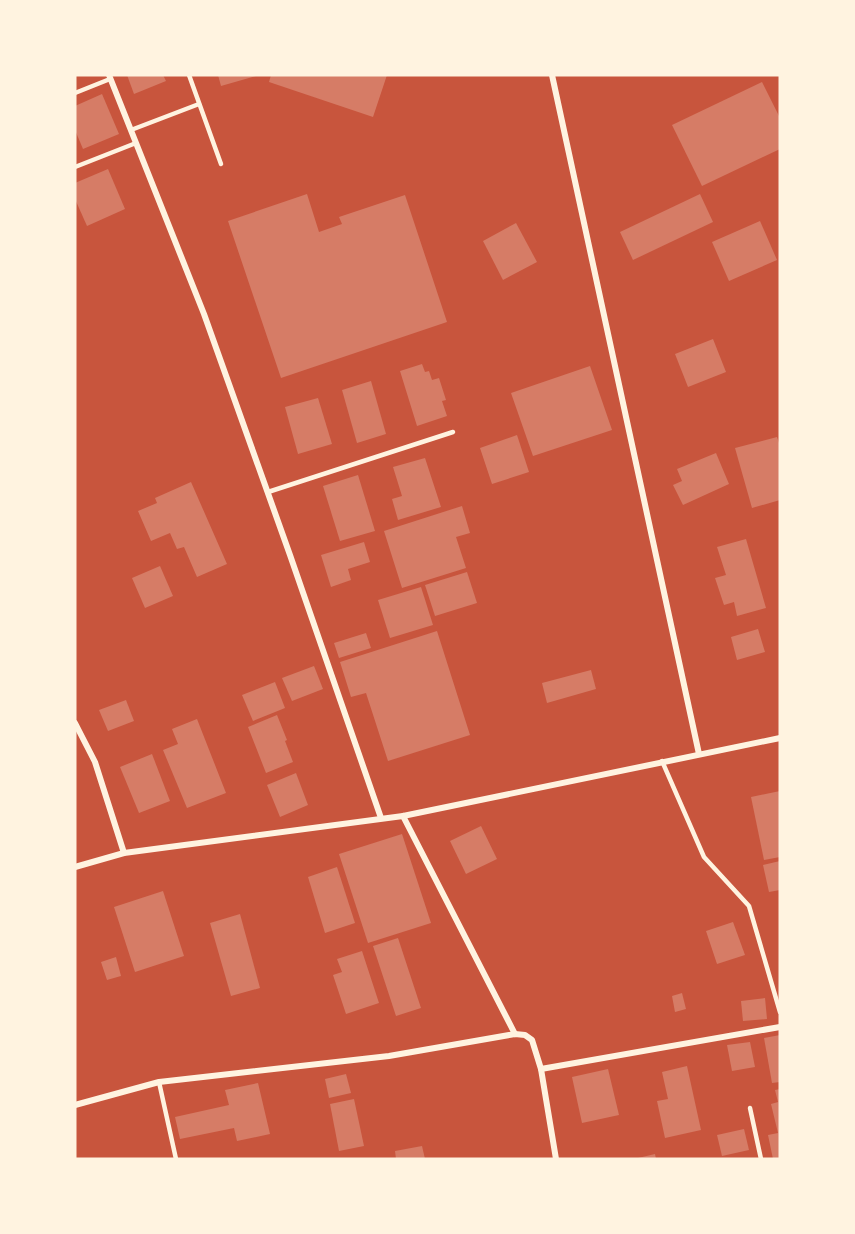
<svg xmlns="http://www.w3.org/2000/svg" width="855" height="1234" font-family="'PT Sans Narrow',sans-serif">
<style>
.building{fill:#d67c66}
.lines{fill:none;stroke-linecap:round;stroke-linejoin:round}
.service{stroke:#fff3e0;stroke-width:4.5}
.minor{stroke:#fff3e0;stroke-width:6}
</style>
<rect width="100%" height="100%" fill="#c8553d"/>
<g class="building">
<polygon points="127,75 163,75 166,81 134,94"/>
<polygon points="218,75 255,75 256,76 221,86"/>
<polygon points="271,75 387,75 373,117 269,82"/>
<polygon points="762,82 780,118 780,149 702,186 672,125"/>
<polygon points="102,94 119,134 83,149 75,130 75,106"/>
<polygon points="108,169 125,209 87,226 75,199 75,183"/>
<polygon points="307,194 319,232 342,224 339,217 405,195 447,322 281,378 228,221"/>
<polygon points="700,194 713,222 633,260 620,232"/>
<polygon points="760,221 777,260 729,281 712,242"/>
<polygon points="516,223 537,262 503,280 483,241"/>
<polygon points="713,339 726,372 688,387 675,354"/>
<polygon points="422,364 425,372 429,371 432,380 439,378 446,400 442,401 447,416 417,426 400,371"/>
<polygon points="590,366 612,430 533,456 511,393"/>
<polygon points="371,381 386,434 357,443 342,390"/>
<polygon points="318,398 332,444 298,454 285,407"/>
<polygon points="517,435 529,472 492,484 480,448"/>
<polygon points="777,437 780,446 780,500 752,508 735,448"/>
<polygon points="716,453 729,484 683,505 673,485 682,481 677,469"/>
<polygon points="425,458 441,507 398,520 392,499 402,496 393,467"/>
<polygon points="358,475 375,531 340,541 323,486"/>
<polygon points="191,482 227,564 197,577 184,547 177,549 170,533 151,541 138,511 157,503 155,498"/>
<polygon points="462,506 470,533 456,537 466,568 402,588 384,531"/>
<polygon points="746,539 766,608 737,616 734,602 724,605 715,578 726,575 717,547"/>
<polygon points="364,542 370,562 348,569 351,580 331,587 321,555"/>
<polygon points="160,566 173,596 145,608 132,578"/>
<polygon points="467,572 477,603 435,616 425,585"/>
<polygon points="421,587 433,625 390,638 378,600"/>
<polygon points="758,629 765,652 737,660 731,637"/>
<polygon points="437,631 470,735 388,761 366,693 351,697 340,662"/>
<polygon points="366,633 371,648 339,658 334,643"/>
<polygon points="314,666 323,689 292,701 282,678"/>
<polygon points="591,670 596,689 547,703 542,683"/>
<polygon points="275,682 285,708 253,721 242,695"/>
<polygon points="126,700 134,721 108,731 99,710"/>
<polygon points="277,715 287,740 285,741 293,762 266,773 248,727"/>
<polygon points="197,719 226,793 187,808 163,750 178,744 172,729"/>
<polygon points="152,754 170,801 139,813 120,767"/>
<polygon points="296,773 308,805 280,817 267,785"/>
<polygon points="780,791 780,857 764,860 751,797"/>
<polygon points="481,826 497,859 466,874 450,841"/>
<polygon points="402,834 431,923 368,943 339,854"/>
<polygon points="780,861 780,890 769,892 763,865"/>
<polygon points="337,867 355,923 325,933 308,877"/>
<polygon points="163,891 184,956 135,972 114,907"/>
<polygon points="240,914 260,988 231,996 210,923"/>
<polygon points="733,922 745,955 717,964 706,931"/>
<polygon points="398,938 421,1008 396,1016 373,946"/>
<polygon points="362,951 379,1003 346,1014 333,975 342,972 337,959"/>
<polygon points="116,957 121,976 107,980 101,962"/>
<polygon points="682,993 686,1009 675,1012 672,996"/>
<polygon points="765,998 767,1019 743,1021 741,1001"/>
<polygon points="780,1035 780,1082 772,1083 764,1038"/>
<polygon points="750,1042 755,1067 732,1071 727,1045"/>
<polygon points="687,1066 701,1130 665,1138 657,1101 668,1099 662,1072"/>
<polygon points="608,1069 619,1115 582,1123 572,1077"/>
<polygon points="346,1074 351,1093 329,1098 325,1079"/>
<polygon points="258,1083 270,1134 237,1141 234,1128 180,1139 175,1117 229,1105 225,1090"/>
<polygon points="780,1089 780,1159 773,1159 768,1135 778,1133 771,1104 778,1102 775,1090"/>
<polygon points="354,1099 364,1146 339,1151 330,1104"/>
<polygon points="744,1129 749,1150 722,1156 717,1135"/>
<polygon points="422,1146 425,1159 396,1159 395,1151"/>
<polygon points="655,1154 656,1159 638,1159 638,1158"/>
</g>
<g class="lines">
<g class="service">
<polyline points="189,75 221,164"/>
<polyline points="75,93 110,79"/>
<polyline points="131,130 199,104"/>
<polyline points="75,167 136,143"/>
<polyline points="268,492 453,432"/>
<polyline points="662,761 704,857 749,906 780,1012"/>
<polyline points="159,1082 176,1159"/>
<polyline points="750,1108 761,1159"/>
</g>
<g class="minor">
<polyline points="109,75 204,314 290,555 381,818"/>
<polyline points="552,75 699,754"/>
<polyline points="75,723 95,762 124,853"/>
<polyline points="403,816 515,1034"/>
<polyline points="75,867 124,853 403,816 780,738"/>
<polyline points="541,1069 780,1027"/>
<polyline points="75,1105 159,1082 389,1056 515,1034 525,1035 532,1040 541,1069 556,1159"/>
</g>
</g>
<rect width="855" height="1234" fill="none" stroke="#fff3e0" stroke-width="153"/>
</svg>
